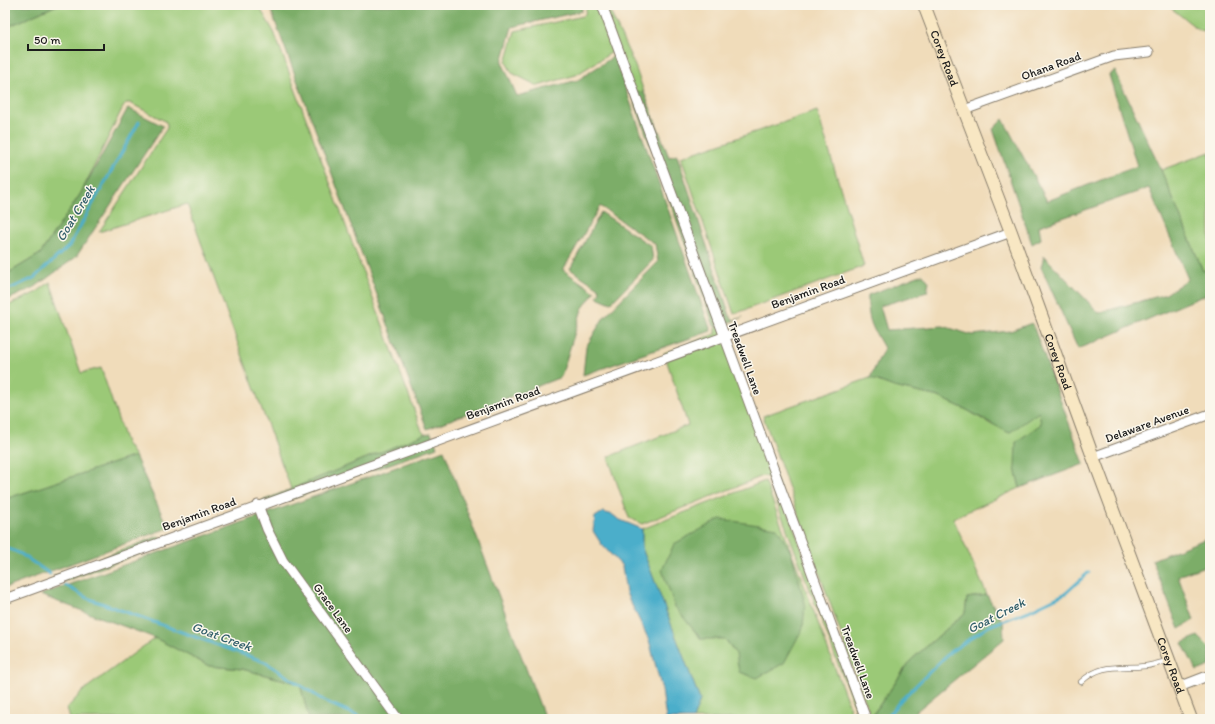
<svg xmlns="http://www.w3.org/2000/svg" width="1215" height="724" font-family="Itim,sans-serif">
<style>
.green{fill:#9bc977;stroke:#5c724a}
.forest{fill:#7cad68;stroke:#4c6442}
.water{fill:#4baeca;stroke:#346573}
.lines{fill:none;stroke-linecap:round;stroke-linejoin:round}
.stream{stroke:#4baeca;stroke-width:3}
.lane-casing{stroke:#867c6b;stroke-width:6}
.street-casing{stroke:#867c6b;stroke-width:11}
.secondary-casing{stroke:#867c6b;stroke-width:14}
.lane{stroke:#fff;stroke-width:4.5}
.street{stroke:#fff;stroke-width:9}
.secondary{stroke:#f8e7c3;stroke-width:12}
.labels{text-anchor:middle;stroke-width:3;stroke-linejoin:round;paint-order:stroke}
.street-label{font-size:12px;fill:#1c1c1c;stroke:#fbf7ec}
.water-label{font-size:13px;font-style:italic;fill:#315e6a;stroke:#fbf7ec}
</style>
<rect width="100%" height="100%" fill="#fbf7ec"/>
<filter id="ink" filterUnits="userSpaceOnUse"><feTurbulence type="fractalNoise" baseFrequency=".025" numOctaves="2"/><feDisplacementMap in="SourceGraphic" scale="8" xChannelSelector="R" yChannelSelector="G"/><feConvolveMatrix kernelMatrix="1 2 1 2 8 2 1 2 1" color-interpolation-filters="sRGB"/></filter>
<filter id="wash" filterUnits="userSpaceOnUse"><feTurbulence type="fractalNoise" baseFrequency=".012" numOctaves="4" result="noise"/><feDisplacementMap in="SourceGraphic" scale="16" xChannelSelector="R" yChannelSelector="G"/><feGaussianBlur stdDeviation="0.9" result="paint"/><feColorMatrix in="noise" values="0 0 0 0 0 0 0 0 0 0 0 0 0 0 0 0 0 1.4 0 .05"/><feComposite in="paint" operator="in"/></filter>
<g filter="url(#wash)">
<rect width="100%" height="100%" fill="#f0dcba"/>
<g class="green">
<polygon points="57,5 258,5 274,32 422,431 425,434 291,489 187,204 99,232 167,128 167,124 165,121 130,103 126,103 122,109 81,193 40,254 5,275 5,28"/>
<polygon points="587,5 607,5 635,66 644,92 632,94 616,52 614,51 576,75 538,86 512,73 506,62 515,31 583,16 585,14"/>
<polygon points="1167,5 1210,5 1210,32 1199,30"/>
<polygon points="817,111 864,266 734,314 681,157"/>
<polygon points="1210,152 1210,269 1203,271 1161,170"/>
<polygon points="50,282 81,373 101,368 126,443 135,456 5,499 5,307 37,292"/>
<polygon points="720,326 864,719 859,719 767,477 763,476 642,524 629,518 608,457 688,425 664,353 715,334 715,328"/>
<polygon points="870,378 894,387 939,397 967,410 992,425 1039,411 1041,424 1015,468 1020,488 953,518 987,595 967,598 965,613 911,660 871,717 763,416"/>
<polygon points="765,481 854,719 693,719 700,700 642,548 642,529"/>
<polygon points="155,638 209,666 242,669 300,684 309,719 70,719 67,708 85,689"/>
</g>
<g class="forest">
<polygon points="5,5 57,5 5,28"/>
<polygon points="269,5 582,5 582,11 512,27 502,62 517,96 578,80 614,56 711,331 583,375 586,347 604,317 658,262 655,244 600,206 563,270 595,292 582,309 561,377 427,429"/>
<polygon points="1115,71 1161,170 1203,271 1210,269 1210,293 1078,349 1041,267 1044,256 1099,313 1166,294 1188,279 1149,188 1039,226 1041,239 1032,244 993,129 1003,119 1047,201 1137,166 1109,75"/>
<polygon points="644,92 669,157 677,155 730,316 734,320 743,317 720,326 714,326 632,94"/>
<polygon points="128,108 163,126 76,257 35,287 5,301 5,275 40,254 81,193"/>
<polygon points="601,212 651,246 653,260 611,303 597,297 600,292 599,288 570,269"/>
<path d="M923,274L929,282L927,292L880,306L887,330L943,326L972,335L1010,331L1032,323L1084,464L1020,488L1015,468L1016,442L1041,424L1039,412L1009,433L967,410L939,397L894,387L870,378L884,348C872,327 867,320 868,295Z"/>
<polygon points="431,433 437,447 65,581 53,576 159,536 162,542 425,434"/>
<polygon points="444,450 545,719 309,719 300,684 242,669 209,666 155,638 40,595"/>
<polygon points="135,456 168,528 5,588 5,499"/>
<polygon points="720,519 777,528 791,552 805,603 803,628 784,663 757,678 739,672 736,654 725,639 701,639 675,607 662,570 674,544"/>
<polygon points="1210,537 1210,564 1178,576 1194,620 1179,629 1152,560"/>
<polygon points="987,595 1003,622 1004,639 907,719 870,719 911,660 965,613 967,598"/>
<polygon points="1198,636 1210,648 1210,666 1197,671 1182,643"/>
</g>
<polygon class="water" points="603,512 613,515 618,519 642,529 642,548 700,700 693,719 666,719 662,690 649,640 626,593 622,566 602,545 593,531 595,517"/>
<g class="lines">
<g class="stream">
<polyline points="5,291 34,278 69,246 139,122"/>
<polyline points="5,547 21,554 50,574"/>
<polyline points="65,585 87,598 265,662 326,702 366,719"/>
<polyline points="885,719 901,700 950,652 989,626 1029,611 1066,593 1089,572"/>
</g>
</g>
</g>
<g filter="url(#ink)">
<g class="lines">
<g class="lane-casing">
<path id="lane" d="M1081,682C1102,662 1120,669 1146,666C1153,665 1160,663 1167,661"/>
</g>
<g class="street-casing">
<g id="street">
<polyline points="602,5 866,719"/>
<polyline points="964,110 1114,56 1149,52"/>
<polyline points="1093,457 1210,414"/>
<polyline points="258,505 267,529 283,561 398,719"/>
<path d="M5,599C339,474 675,353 1011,232"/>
<polyline points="1179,687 1210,675"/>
</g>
</g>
<g class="secondary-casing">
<g id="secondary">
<path id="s1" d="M924,5L1011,232L1093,457L1191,719"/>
</g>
</g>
<use href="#lane" class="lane"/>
<use href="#street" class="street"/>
<use href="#secondary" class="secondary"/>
</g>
</g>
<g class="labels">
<g class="street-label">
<text dy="4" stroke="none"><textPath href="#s1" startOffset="57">Corey Road</textPath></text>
<text transform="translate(1051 66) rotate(-20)" y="4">Ohana Road</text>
<text transform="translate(808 292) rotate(-20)" y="4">Benjamin Road</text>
<text transform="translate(745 358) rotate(70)" y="4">Treadwell Lane</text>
<text dy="4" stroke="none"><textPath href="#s1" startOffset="381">Corey Road</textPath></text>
<text transform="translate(503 403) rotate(-20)" y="4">Benjamin Road</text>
<text transform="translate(1147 424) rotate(-20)" y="4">Delaware Avenue</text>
<text transform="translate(199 514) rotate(-20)" y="4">Benjamin Road</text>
<text transform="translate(333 608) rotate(54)" y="4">Grace Lane</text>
<text transform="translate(858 662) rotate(70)" y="4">Treadwell Lane</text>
<text dy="4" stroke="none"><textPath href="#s1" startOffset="705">Corey Road</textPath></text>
</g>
<g class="water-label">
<text transform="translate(75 213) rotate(-59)" y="5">Goat Creek</text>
<text transform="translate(996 615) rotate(-27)" y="5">Goat Creek</text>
<text transform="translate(222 636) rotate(20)" y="5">Goat Creek</text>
</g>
</g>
<rect width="1215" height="724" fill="none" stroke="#fbf7ec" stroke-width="20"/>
<path d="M28 44v6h76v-6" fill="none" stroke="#1c1c1c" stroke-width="2"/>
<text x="34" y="44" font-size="12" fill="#1c1c1c" stroke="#fbf7ec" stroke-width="3" paint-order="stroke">50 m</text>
</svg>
